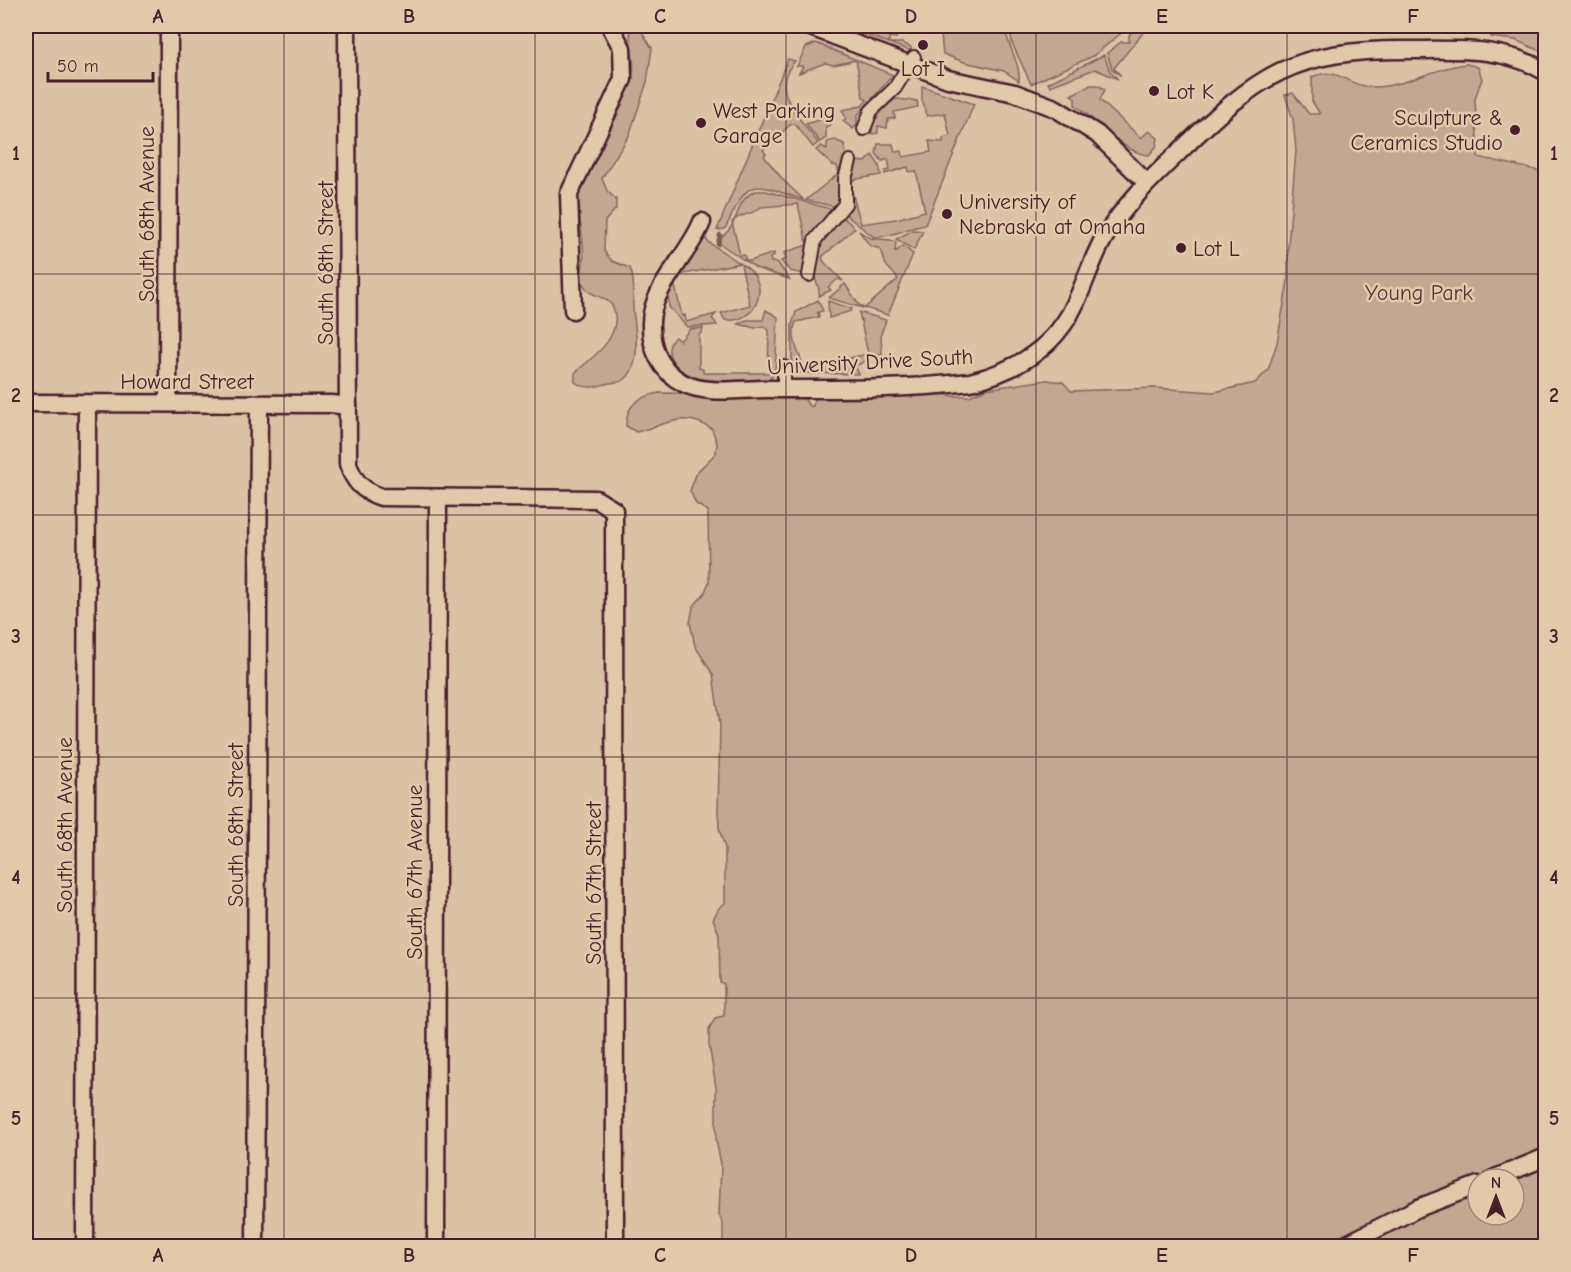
<svg xmlns="http://www.w3.org/2000/svg" width="1571" height="1272" font-family="'Comic Neue',sans-serif">
<style>
.green{fill:#c4a791;stroke:#87635e;stroke-width:1.5;fill-rule:evenodd}
.lines{fill:none;stroke-linecap:round;stroke-linejoin:round}
.stream{stroke:#7e5a57;stroke-width:4.5}
.pedestrian-casing{stroke:#4a1f2b;stroke-width:16}
.minor-casing{stroke:#4a1f2b;stroke-width:21}
.pedestrian{stroke:#e2c9aa;stroke-width:12}
.minor{stroke:#e2c9aa;stroke-width:16}
.grid{fill:none;stroke:#4a1f2b;stroke-width:1.5;stroke-opacity:0.55}
.poi-dot{fill:#4a1f2b;stroke:#e2c9aa;stroke-width:2}
.labels{text-anchor:middle;stroke-width:5;stroke-linejoin:round;paint-order:stroke}
.poi-label{font-size:22px;fill:#4a1f2b;stroke:#e2c9aa;text-anchor:start}
.street-label{font-size:22px;fill:#4a1f2b;stroke:#e2c9aa}
.park-label{font-size:22px;fill:#5c333a;stroke:#e2c9aa}
.neatline{fill:none;stroke:#4a1f2b;stroke-width:2}
.grid-label{font-size:20px;text-anchor:middle;font-weight:bold;fill:#4a1f2b}
</style>
<rect width="100%" height="100%" fill="#dcc2a5"/>
<filter id="ink" filterUnits="userSpaceOnUse"><feTurbulence type="fractalNoise" baseFrequency=".0167" numOctaves="2"/><feDisplacementMap in="SourceGraphic" scale="12" xChannelSelector="R" yChannelSelector="G"/><feConvolveMatrix kernelMatrix="1 2 1 2 8 2 1 2 1" color-interpolation-filters="sRGB"/></filter>
<g filter="url(#ink)">
<g class="green">
<path d="M638,26L652,48L647,82L629,136L602,178L607,191L616,199V209L605,221L604,251L612,261L630,268C636,282 632,294 633,309C635,329 643,365 624,380C620,383 611,382 606,384C594,387 587,390 575,382V373C592,357 618,341 615,315C614,309 611,302 606,300C590,291 587,296 580,276C590,253 576,217 578,191C594,158 625,107 633,73C636,58 627,43 631,27Z"/>
<polygon points="841,26 901,26 896,38 889,37 889,43 902,43 911,47 911,51"/>
<path d="M945,26H1005C1006,44 1021,63 1019,81L1004,71L964,62L943,54L941,35Z"/>
<polygon points="1010,26 1130,26 1093,56 1031,84 1012,43"/>
<polygon points="1137,26 1147,28 1114,68 1121,76 1112,69 1107,53 1121,42 1129,42 1129,35"/>
<polygon points="1487,26 1545,26 1545,53 1515,40 1491,37"/>
<polygon points="816,43 893,75 857,116 857,125 853,129 843,121 846,118 842,110 862,106 867,100 863,97 856,60 834,65 825,63 799,73 803,66 797,66 806,47"/>
<polygon points="1104,55 1110,71 1118,79 1095,69 1050,86 1048,83"/>
<path d="M788,59L795,61C767,90 801,119 818,143L813,147L795,124L790,125L763,150L766,154L764,156L783,180L804,200C749,182 751,175 725,229L717,230Z"/>
<path d="M1467,64L1478,67L1482,79L1475,98L1478,157L1545,172V1246H723V1224L719,1215L721,1164L716,1140V1087L709,1045V1029L715,1018L724,1016V984L720,982L719,934L713,919L719,908L725,903V848L719,828L718,811L720,725L713,674L695,646L690,623L693,607L704,594L709,582L708,511L696,504L690,491L697,472L716,453L717,443L712,429C682,410 667,425 636,432L626,426C626,404 639,397 659,393L802,395L809,406H813L815,397L922,389L951,396H969L986,389L1047,380L1063,382L1071,391L1155,388L1214,392L1255,383L1268,370L1277,343L1288,281V245L1296,151L1293,119L1285,95L1293,93L1309,114H1320L1312,101V77C1338,65 1347,87 1373,87C1407,87 1434,67 1467,64ZM1478,1179H1514V1215H1478Z"/>
<path d="M1091,85H1097L1105,89L1100,100L1141,138L1149,131L1158,138L1156,147L1149,155C1128,156 1095,119 1075,105V98L1071,95Z"/>
<path d="M922,86L974,104L925,225C908,227 890,238 874,237L847,216C841,201 852,176 855,161L866,162L872,155L879,165L881,175L852,180L850,185L861,224L896,219L925,211L916,171L909,172L908,167L885,174V171L890,170L888,159L882,161L876,153L878,144H893L895,152L902,151L903,157L931,152L929,141L943,142V138L950,136L945,113L927,116L922,100Z"/>
<path d="M896,99L917,101L918,107L894,112L895,118L888,119L887,128L878,126V133L872,134C870,119 885,107 896,99Z"/>
<polygon points="828,117 831,119 829,126 826,126 826,138 820,142 806,124"/>
<path d="M835,140L844,144C848,165 848,189 836,207L806,200L839,173L837,166L832,165L816,150L821,146L827,149V142Z"/>
<path d="M755,191H766L834,210L804,274L790,271L781,261L786,259L784,253L807,245L798,204L761,207C752,216 739,213 732,222L740,255H744L746,260L750,261L774,253V256L770,258L771,262L778,263L789,279L756,268L719,243C721,235 723,237 728,231C740,217 736,200 755,191Z"/>
<path d="M840,218L845,219L855,228L822,257L824,262L843,281L838,279L828,287L831,290L819,296C821,286 814,282 814,273C813,247 824,237 840,218Z"/>
<polygon points="913,230 923,231 914,250 896,239"/>
<path d="M859,231C877,245 883,235 896,242L895,252L903,246L913,254L888,315L865,308L898,279C895,274 887,268 885,263C882,254 884,247 871,247Z"/>
<polygon points="703,233 708,242 740,263 679,275"/>
<path d="M741,264C773,280 759,324 725,320L721,313L750,305Z"/>
<polygon points="676,278 674,282 682,316 685,315 686,322 716,314 712,318 717,325 687,327 669,307 668,290"/>
<polygon points="845,284 859,305 866,309 829,298"/>
<path d="M818,300L823,311L818,312L819,317L796,322C789,336 800,357 805,369L828,363L839,365L845,359L868,354L859,312L886,320L881,334L882,355H869L868,360L855,366L859,374L792,373V325L796,312Z"/>
<polygon points="828,301 852,309 851,311 829,318"/>
<path d="M766,310L778,317L775,374L769,379C740,379 688,390 671,358C667,351 669,343 675,337L680,341L690,329L703,328L702,333L699,334V368L703,369V373H768L769,330L763,326L755,328L738,324L746,320H763Z"/>
</g>
<g class="lines">
<polyline class="stream" points="718,244 720,235"/>
<g class="pedestrian-casing">
<g id="pedestrian">
<polyline points="864,129 871,111 895,88 914,57"/>
<polyline points="809,275 815,240 845,204 845,179 850,161"/>
<polyline points="784,367 784,389"/>
</g>
</g>
<g class="minor-casing">
<g id="minor">
<path d="M347,26L348,464C354,482 363,491 381,497L596,499L614,510L615,1246"/>
<polyline points="808,26 948,79 1015,93 1055,108 1097,134 1147,183"/>
<path d="M702,222C689,255 652,287 651,322C650,347 660,371 683,383C705,395 740,389 764,389C832,389 902,390 970,382C1015,371 1055,348 1075,304C1085,283 1092,259 1104,238C1124,205 1151,179 1178,153C1259,74 1293,49 1409,50C1457,50 1503,46 1546,72"/>
<polyline points="573,310 569,194 623,79 622,48 610,26"/>
<polyline points="26,403 332,404 348,406"/>
<polyline points="168,403 169,26"/>
<polyline points="1493,1179 1546,1157"/>
<polyline points="85,1246 87,404"/>
<polyline points="255,1246 259,404"/>
<polyline points="436,1246 438,498"/>
<polyline points="1343,1246 1418,1208 1478,1185"/>
</g>
</g>
<use href="#pedestrian" class="pedestrian"/>
<use href="#minor" class="minor"/>
</g>
</g>
<path class="grid" d="M284,26V1246M535,26V1246M786,26V1246M1036,26V1246M1287,26V1246M26,274H1546M26,515H1546M26,757H1546M26,998H1546"/>
<g class="poi-dot">
<circle cx="923" cy="45" r="6"/>
<circle cx="1154" cy="91" r="6"/>
<circle cx="701" cy="123" r="6"/>
<circle cx="1515" cy="130" r="6"/>
<circle cx="947" cy="214" r="6"/>
<circle cx="1181" cy="248" r="6"/>
</g>
<g class="labels">
<g class="poi-label">
<text x="923" y="76" text-anchor="middle">Lot I</text>
<text x="1166" y="99">Lot K</text>
<text x="713" y="118">West Parking<tspan x="713" dy="25">Garage</tspan></text>
<text x="1503" y="125" text-anchor="end">Sculpture &amp;<tspan x="1503" dy="25">Ceramics Studio</tspan></text>
<text x="959" y="209">University of<tspan x="959" dy="25">Nebraska at Omaha</tspan></text>
<text x="1193" y="256">Lot L</text>
</g>
<g class="street-label">
<text transform="translate(146 214) rotate(-90)" y="8">South 68th Avenue</text>
<text transform="translate(325 263) rotate(-90)" y="8">South 68th Street</text>
<text transform="translate(870 361) rotate(-3)" y="8">University Drive South</text>
<text x="187" y="389">Howard Street</text>
<text transform="translate(64 825) rotate(-90)" y="8">South 68th Avenue</text>
<text transform="translate(235 825) rotate(-90)" y="8">South 68th Street</text>
<text transform="translate(414 872) rotate(-90)" y="8">South 67th Avenue</text>
<text transform="translate(593 883) rotate(-90)" y="8">South 67th Street</text>
</g>
<g class="park-label">
<text x="1419" y="300">Young Park</text>
</g>
</g>
<rect width="1571" height="1272" fill="none" stroke="#e2c9aa" stroke-width="66"/>
<g transform="translate(1496 1197)"><circle r="28" fill="#e2c9aa" stroke="#a58577" stroke-width="1.5"/>
<path d="M0-4.5L10 22L0 15L-10 22Z" fill="#4a1f2b"/>
<text y="-9" font-size="16" font-weight="bold" text-anchor="middle" fill="#4a1f2b">N</text>
</g>
<path d="M48 72v9h105v-9" fill="none" stroke="#4a1f2b" stroke-width="3"/>
<text x="57" y="72" font-size="18" fill="#4a1f2b" stroke="#e2c9aa" stroke-width="4.5" paint-order="stroke">50 m</text>
<rect x="33" y="33" width="1505" height="1206" class="neatline"/>
<g class="grid-label">
<text x="158" y="23">A</text>
<text x="409" y="23">B</text>
<text x="660" y="23">C</text>
<text x="911" y="23">D</text>
<text x="1162" y="23">E</text>
<text x="1413" y="23">F</text>
<text x="16" y="160">1</text>
<text x="1554" y="160">1</text>
<text x="16" y="402">2</text>
<text x="1554" y="402">2</text>
<text x="16" y="643">3</text>
<text x="1554" y="643">3</text>
<text x="16" y="884">4</text>
<text x="1554" y="884">4</text>
<text x="16" y="1125">5</text>
<text x="1554" y="1125">5</text>
<text x="158" y="1262">A</text>
<text x="409" y="1262">B</text>
<text x="660" y="1262">C</text>
<text x="911" y="1262">D</text>
<text x="1162" y="1262">E</text>
<text x="1413" y="1262">F</text>
</g>
</svg>
